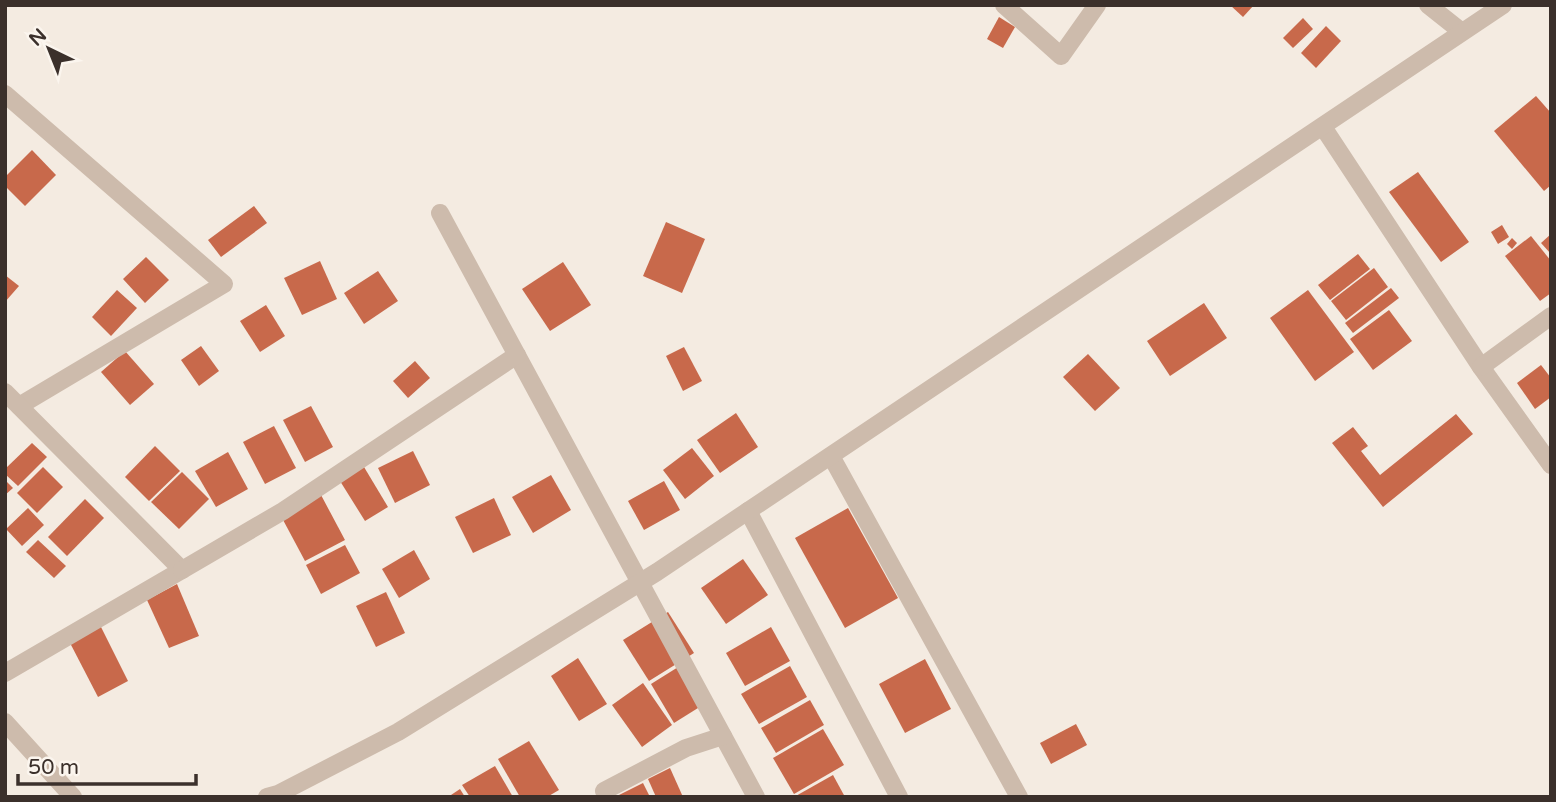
<svg xmlns="http://www.w3.org/2000/svg" width="1556" height="802" font-family="'Varela Round',sans-serif">
<style>
.building{fill:#c8694b}
.lines{fill:none;stroke-linecap:round;stroke-linejoin:round}
.minor{stroke:#cdbbac;stroke-width:18}
</style>
<rect width="100%" height="100%" fill="#f4ebe1"/>
<g class="building">
<polygon points="1230,5 1254,5 1243,17"/>
<polygon points="999,17 1015,27 1003,48 987,39"/>
<polygon points="1303,18 1313,29 1293,48 1283,38"/>
<polygon points="1326,26 1341,41 1316,68 1301,53"/>
<polygon points="1536,96 1551,113 1551,185 1544,191 1494,131"/>
<polygon points="32,150 56,175 25,206 5,186 5,177"/>
<polygon points="1418,172 1469,242 1441,262 1389,192"/>
<polygon points="254,206 267,223 221,257 208,240"/>
<polygon points="666,222 705,239 682,293 643,276"/>
<polygon points="1502,225 1509,237 1498,244 1491,232"/>
<polygon points="1551,234 1551,254 1541,243"/>
<polygon points="1531,236 1551,261 1551,293 1540,301 1505,256"/>
<polygon points="1512,238 1517,243 1512,249 1507,244"/>
<polygon points="1358,254 1370,269 1330,300 1318,285"/>
<polygon points="146,257 169,280 145,303 123,279"/>
<polygon points="320,261 337,299 302,315 284,278"/>
<polygon points="563,262 591,305 550,331 522,289"/>
<polygon points="1374,268 1388,287 1346,320 1331,301"/>
<polygon points="378,271 398,301 364,324 344,293"/>
<polygon points="5,275 19,286 5,302"/>
<polygon points="1391,288 1399,298 1353,333 1345,323"/>
<polygon points="117,290 137,308 111,336 92,317"/>
<polygon points="1308,290 1354,352 1315,381 1270,318"/>
<polygon points="1204,303 1227,338 1170,376 1147,341"/>
<polygon points="266,305 285,336 260,352 240,321"/>
<polygon points="1389,310 1412,341 1373,370 1350,339"/>
<polygon points="201,346 219,371 199,386 181,360"/>
<polygon points="684,347 702,381 683,391 666,356"/>
<polygon points="125,351 154,384 130,405 101,372"/>
<polygon points="1088,354 1120,388 1095,411 1063,377"/>
<polygon points="415,361 430,378 408,398 393,381"/>
<polygon points="1541,365 1551,378 1551,397 1535,409 1517,383"/>
<polygon points="311,406 333,447 305,462 283,420"/>
<polygon points="736,413 758,447 720,473 697,440"/>
<polygon points="1456,414 1473,434 1383,507 1332,443 1353,427 1368,446 1361,451 1380,475"/>
<polygon points="274,426 296,468 265,484 243,442"/>
<polygon points="32,443 47,457 18,486 5,474 5,469"/>
<polygon points="155,446 180,471 149,501 125,477"/>
<polygon points="692,448 714,476 685,499 663,470"/>
<polygon points="413,451 430,485 395,503 378,468"/>
<polygon points="228,452 248,489 216,507 195,471"/>
<polygon points="43,467 63,487 37,513 17,493"/>
<polygon points="364,467 388,507 365,521 340,481"/>
<polygon points="182,472 209,499 179,529 151,502"/>
<polygon points="551,475 571,510 533,533 512,497"/>
<polygon points="5,480 13,488 5,495"/>
<polygon points="664,481 680,510 644,530 628,501"/>
<polygon points="321,495 345,540 305,561 282,518"/>
<polygon points="494,498 511,535 473,553 455,517"/>
<polygon points="85,499 104,518 67,556 48,537"/>
<polygon points="28,508 44,525 22,546 6,529"/>
<polygon points="848,508 898,598 845,628 795,538"/>
<polygon points="38,540 66,566 54,578 26,552"/>
<polygon points="345,545 360,573 321,594 306,565"/>
<polygon points="414,550 430,579 399,598 382,569"/>
<polygon points="743,559 768,595 726,624 701,588"/>
<polygon points="177,584 199,636 169,648 147,600"/>
<polygon points="386,592 405,633 376,647 356,606"/>
<polygon points="668,612 694,653 649,681 623,640"/>
<polygon points="100,625 128,681 98,697 69,641"/>
<polygon points="771,627 790,661 745,686 726,653"/>
<polygon points="578,658 607,704 579,721 551,676"/>
<polygon points="925,659 951,709 905,733 879,684"/>
<polygon points="683,664 706,703 674,723 651,684"/>
<polygon points="790,666 807,697 759,724 741,694"/>
<polygon points="643,683 672,725 642,747 612,705"/>
<polygon points="810,700 824,725 776,753 761,728"/>
<polygon points="1076,724 1087,745 1051,764 1040,743"/>
<polygon points="823,729 844,765 794,794 773,758"/>
<polygon points="529,741 559,790 547,797 520,797 498,759"/>
<polygon points="495,766 513,797 470,797 462,785"/>
<polygon points="670,768 683,797 656,797 648,779"/>
<polygon points="833,775 845,797 794,797"/>
<polygon points="643,783 650,797 620,797 619,795"/>
<polygon points="460,789 465,797 448,797"/>
</g>
<g class="lines">
<g class="minor">
<polyline points="1004,5 1061,56 1097,5"/>
<polyline points="1428,5 1462,32"/>
<polyline points="5,94 224,284 19,406"/>
<polyline points="1323,127 1481,367 1551,465"/>
<polyline points="440,213 756,797"/>
<polyline points="1481,367 1551,316"/>
<polyline points="5,392 182,570 5,673"/>
<polyline points="831,456 1019,797"/>
<polyline points="748,511 899,797"/>
<polyline points="182,570 283,511 517,355"/>
<polyline points="5,722 73,797"/>
<polyline points="267,797 278,794 398,732 657,572 1503,5"/>
<polyline points="607,797 604,791 686,748 723,736"/>
</g>
</g>
<rect width="1556" height="802" fill="none" stroke="#3b302b" stroke-width="14"/>
<g transform="translate(49 49) rotate(317)" stroke="#fbf5ee" stroke-width="5" paint-order="stroke">
<path d="M0-5L12 26L0 18L-12 26Z" fill="#3b302b"/>
<text y="-10" font-size="19" font-weight="bold" text-anchor="middle" fill="#3b302b">N</text>
</g>
<path d="M18 774v10h178v-10" fill="none" stroke="#3b302b" stroke-width="3.5"/>
<text x="28" y="774" font-size="21" fill="#3b302b" stroke="#fbf5ee" stroke-width="5" paint-order="stroke">50 m</text>
</svg>
